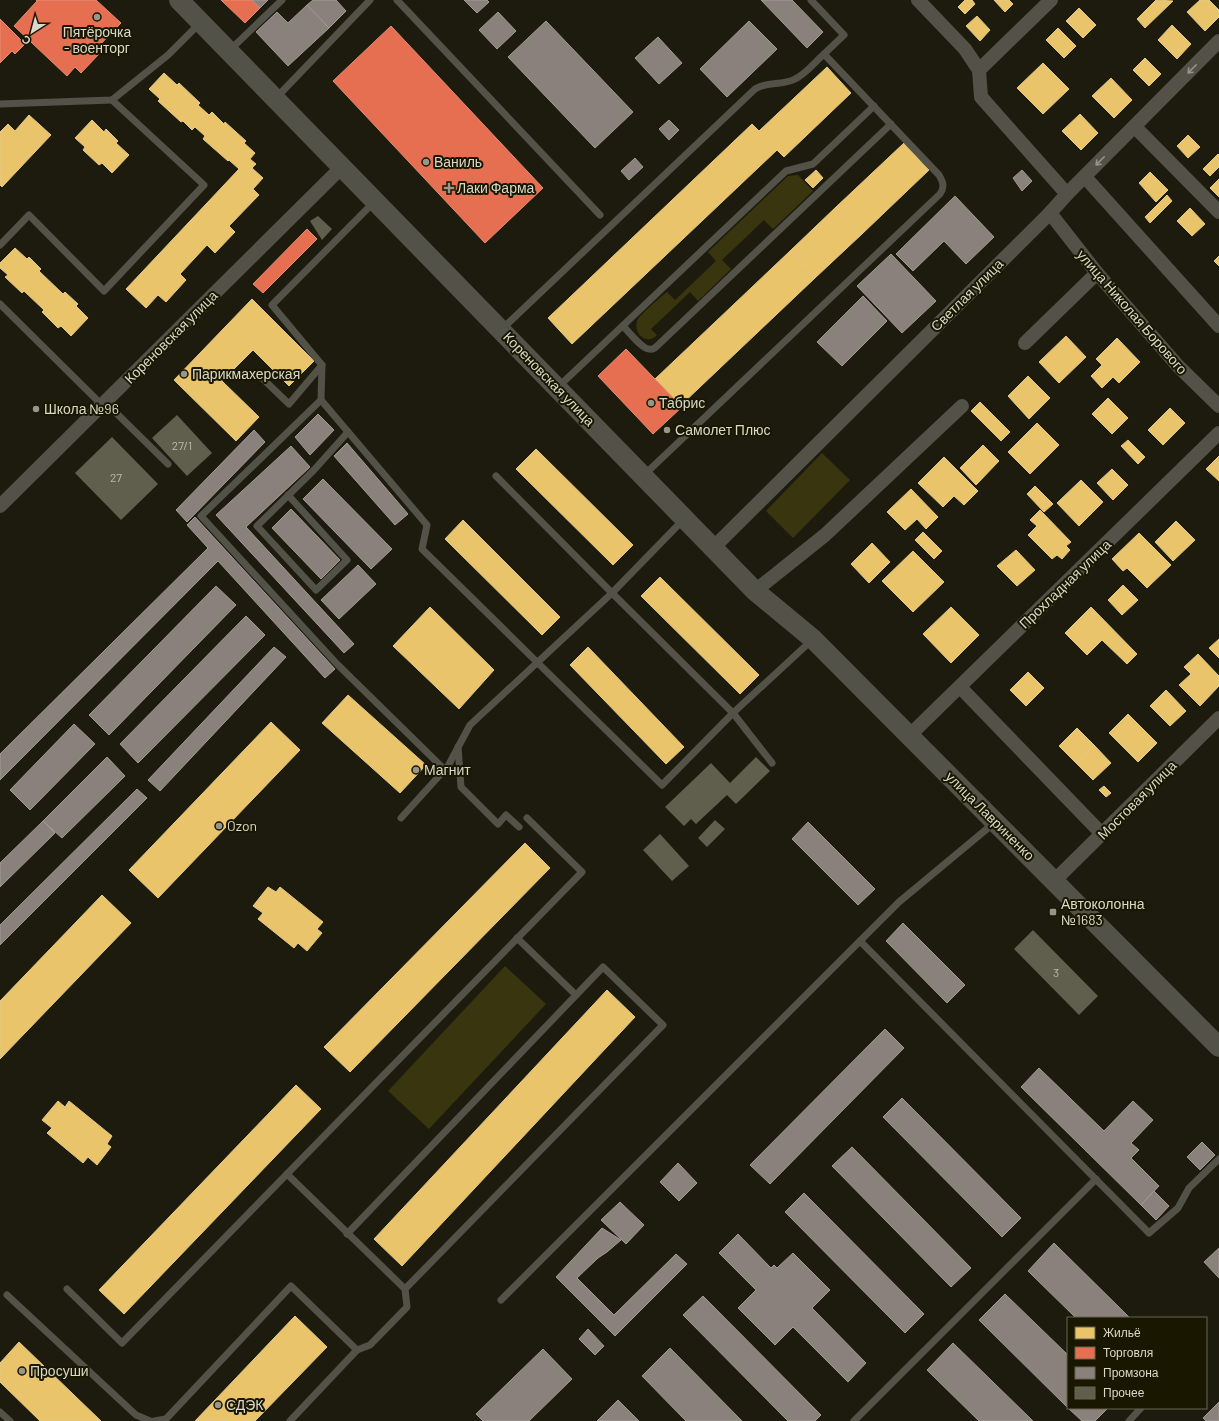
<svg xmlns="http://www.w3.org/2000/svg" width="1219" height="1421" font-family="Barlow,sans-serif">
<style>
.green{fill:#39350e}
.homes{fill:#e9c46a;stroke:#e4ca87}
.shops{fill:#e76f51;stroke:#e38e75}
.industry{fill:#8a817c;stroke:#a29b93}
.building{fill:#605e4d}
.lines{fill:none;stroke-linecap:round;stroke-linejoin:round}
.lane{stroke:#535248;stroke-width:7}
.street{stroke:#535248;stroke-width:14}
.secondary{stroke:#535248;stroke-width:20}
.oneway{stroke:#969589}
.poi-dot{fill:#979688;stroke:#1a1701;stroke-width:1.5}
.labels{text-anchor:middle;stroke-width:4;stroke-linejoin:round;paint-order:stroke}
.number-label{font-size:12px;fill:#bbbaab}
.poi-label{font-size:14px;fill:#d9d8ca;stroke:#1a1701;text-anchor:start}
.street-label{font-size:14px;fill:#d9d8ca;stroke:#1a1701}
</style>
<rect width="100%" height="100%" fill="#1d1b0e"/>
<g class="green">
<path d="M798,175L813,191L773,229L764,220L722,260L731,269L698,301L690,292L651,329L657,335C647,346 633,334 637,321C639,315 661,297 667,292L675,300L716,261L708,252L788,176Z"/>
<polygon points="822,453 850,480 793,538 766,511"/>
<polygon points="505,966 546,1004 429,1129 388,1091"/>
</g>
<g class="homes">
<polygon points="965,0 972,0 975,4 965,14 958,7"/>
<polygon points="994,0 1009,0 1013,4 1005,12"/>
<polygon points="1156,0 1173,1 1145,28 1137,19"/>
<polygon points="1200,0 1209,0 1219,10 1219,17 1205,31 1187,12"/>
<polygon points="1079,8 1096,25 1083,38 1066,21"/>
<polygon points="977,16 990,30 980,41 966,26"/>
<polygon points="1172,25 1191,44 1177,59 1158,40"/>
<polygon points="1058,28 1076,46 1064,58 1046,40"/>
<polygon points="1145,58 1161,74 1149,86 1133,70"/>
<polygon points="1043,63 1069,89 1043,114 1017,88"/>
<polygon points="827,67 851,93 784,157 777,150 572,344 548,318 752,124 759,131"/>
<polygon points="164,73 177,85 179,83 200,103 198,105 209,115 212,112 224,124 225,122 246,141 244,143 255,153 250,159 256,164 252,168 263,178 253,189 259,195 229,226 235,232 215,253 207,245 180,274 186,280 166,302 158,295 146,308 126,289 239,169 229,160 228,161 203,139 205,136 195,127 192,130 183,121 181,122 158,101 160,99 149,89"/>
<polygon points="1111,78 1132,100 1114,118 1092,96"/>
<polygon points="1080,114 1098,133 1081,150 1062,131"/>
<polygon points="29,115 51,135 2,187 0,185 0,132 8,124 15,131"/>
<polygon points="92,120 104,132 106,129 118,141 116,143 129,155 112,173 102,163 99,165 83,150 85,147 75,138"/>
<polygon points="1188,135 1200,147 1188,158 1177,146"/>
<polygon points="904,143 929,170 862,234 836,207"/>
<polygon points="1218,154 1219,155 1219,167 1210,176 1203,169"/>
<polygon points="816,170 823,178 813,188 805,180"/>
<polygon points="1150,172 1168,190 1156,202 1139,183"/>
<polygon points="1219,179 1219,197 1210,188"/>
<polygon points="1167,195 1172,201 1150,223 1145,217"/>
<polygon points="836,207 862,234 815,278 790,251"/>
<polygon points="1190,208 1205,224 1192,236 1177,221"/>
<polygon points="15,248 27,259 29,257 41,269 39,271 63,294 65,292 78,304 76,306 88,318 71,336 61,326 58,328 42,312 44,310 24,291 22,293 5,277 8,275 0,268 0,263"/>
<polygon points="790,251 815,278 680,406 655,379"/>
<polygon points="1219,256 1219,266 1214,261"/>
<polygon points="252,299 314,361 289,386 253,350 222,381 259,417 236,441 174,380"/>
<polygon points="1066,336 1086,357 1059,383 1039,362"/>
<polygon points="1117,338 1140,362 1119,383 1113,377 1102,388 1091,376 1102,365 1096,359"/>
<polygon points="1028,376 1050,398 1029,419 1008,396"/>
<polygon points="1108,398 1128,418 1112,434 1092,414"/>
<polygon points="980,402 1010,432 1001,441 971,411"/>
<polygon points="1170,408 1185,423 1163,445 1148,430"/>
<polygon points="1037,423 1059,445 1030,474 1008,452"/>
<polygon points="1128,440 1145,457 1138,464 1121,446"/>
<polygon points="983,445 999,461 976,485 960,468"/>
<polygon points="536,449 633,545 613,565 516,469"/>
<polygon points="1219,456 1219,481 1206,469"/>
<polygon points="944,457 978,491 964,505 954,496 943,507 918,483"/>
<polygon points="1112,469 1128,485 1113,500 1097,483"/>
<polygon points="1081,480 1103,502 1079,526 1057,503"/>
<polygon points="1035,486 1053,504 1044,512 1027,494"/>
<polygon points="911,489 938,517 926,529 917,519 905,530 887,512"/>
<polygon points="1040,510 1071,542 1066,546 1070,550 1062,559 1057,555 1052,559 1028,535 1037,526 1030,520"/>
<polygon points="463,520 560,617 542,635 445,539"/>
<polygon points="1176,521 1195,540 1173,561 1155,542"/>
<polygon points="923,532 942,551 934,559 915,540"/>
<polygon points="1139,533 1171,565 1147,588 1127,568 1123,571 1112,559"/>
<polygon points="872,543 890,562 869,583 851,564"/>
<polygon points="1016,550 1035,570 1017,586 997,566"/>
<polygon points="913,551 944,582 913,612 882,581"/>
<polygon points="660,577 759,675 740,694 641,596"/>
<polygon points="1123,585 1138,600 1122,615 1108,600"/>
<polygon points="430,607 494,670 459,709 393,646"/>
<polygon points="951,607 979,635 951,663 923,634"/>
<polygon points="1091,607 1137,654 1127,664 1102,640 1087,655 1065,633"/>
<polygon points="1219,639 1219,658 1209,648"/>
<polygon points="588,647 684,747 666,764 570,665"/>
<polygon points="1198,654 1219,676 1219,686 1200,706 1179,685 1191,674 1184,667"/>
<polygon points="1028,672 1044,688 1026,706 1010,690"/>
<polygon points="1166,690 1186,711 1170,726 1150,706"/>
<polygon points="348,695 426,765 400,793 322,723"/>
<polygon points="1128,714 1157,743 1138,762 1109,733"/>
<polygon points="271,722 300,750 158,898 129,870"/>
<polygon points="1077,728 1094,745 1076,763 1059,746"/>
<polygon points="1094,745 1111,763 1093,780 1076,763"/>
<polygon points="1104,786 1111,793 1106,797 1099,790"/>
<polygon points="525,843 550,868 350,1072 324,1047"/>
<polygon points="268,887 276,892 280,887 323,922 317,929 322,933 307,951 298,943 294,948 258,919 263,913 253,906"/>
<polygon points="102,895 131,923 0,1059 0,1001"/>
<polygon points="607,990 635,1017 402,1266 374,1239"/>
<polygon points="296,1085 321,1109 124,1314 99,1290"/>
<polygon points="58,1101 65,1107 69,1101 112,1136 107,1144 111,1147 97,1165 88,1157 83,1163 47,1133 52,1128 42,1120"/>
<polygon points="295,1316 327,1347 255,1421 195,1421"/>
<polygon points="19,1342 101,1421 40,1421 0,1382 0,1363"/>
</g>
<g class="shops">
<polygon points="36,0 96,0 121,23 95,50 99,54 81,73 75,67 67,76 14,26 37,1"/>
<polygon points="221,0 252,0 260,8 245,23"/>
<polygon points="0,19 25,44 15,54 12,51 0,63"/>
<polygon points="391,26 543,188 485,243 333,81"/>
<polygon points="307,229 317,239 263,293 253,284"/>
<polygon points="626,349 682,407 653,434 598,376"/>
</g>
<g class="industry">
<polygon points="252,0 268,0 260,8"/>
<polygon points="313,0 336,0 346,11 329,28 307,5"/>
<polygon points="464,0 487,0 489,2 477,13"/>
<polygon points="761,0 792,0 823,32 807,48"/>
<polygon points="307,5 329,28 288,66 256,32 277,12 288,23"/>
<polygon points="498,12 516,31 497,49 479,30"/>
<polygon points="546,21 633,112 595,148 508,57"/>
<polygon points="749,21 777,49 727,97 700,69"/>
<polygon points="658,37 682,63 659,84 635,58"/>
<polygon points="669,120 679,130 669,140 659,129"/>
<polygon points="635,158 643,167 629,180 621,171"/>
<polygon points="1022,170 1032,181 1022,191 1013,178"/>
<polygon points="955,196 994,237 966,264 944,241 913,271 896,254"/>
<polygon points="891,254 936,301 902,333 857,286"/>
<polygon points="863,296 887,321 842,366 817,342"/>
<polygon points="318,414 334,430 310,455 295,437"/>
<polygon points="254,430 265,442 187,522 176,510"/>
<polygon points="347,443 408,514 395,525 334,456"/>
<polygon points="291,446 310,467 246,527 354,644 344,653 216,515"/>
<polygon points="323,479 392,549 371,569 303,499"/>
<polygon points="291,509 340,560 321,579 272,528"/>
<polygon points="195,517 335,669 325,678 218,561 0,780 0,754 208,548 187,525"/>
<polygon points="358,565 376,584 339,619 321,600"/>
<polygon points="216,586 236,605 109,735 89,715"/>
<polygon points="246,616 265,635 138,763 120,744"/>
<polygon points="274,647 286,657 160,791 148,780"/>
<polygon points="74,724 95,744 30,810 10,790"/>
<polygon points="107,757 125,776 62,838 43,821"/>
<polygon points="137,789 147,798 0,945 0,925"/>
<polygon points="43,821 55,833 0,887 0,863"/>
<polygon points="808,822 875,889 858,905 792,839"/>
<polygon points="903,923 965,985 947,1003 886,941"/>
<polygon points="885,1029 904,1048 770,1184 750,1165"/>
<polygon points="1039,1068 1104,1131 1133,1101 1153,1120 1131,1143 1139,1150 1131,1158 1159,1186 1141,1205 1021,1087"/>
<polygon points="902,1098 1021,1218 1002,1237 883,1117"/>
<polygon points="1202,1142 1215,1155 1200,1170 1187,1157"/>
<polygon points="852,1147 971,1268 951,1287 832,1166"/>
<polygon points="678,1163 697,1183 679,1201 660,1182"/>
<polygon points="1154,1191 1169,1206 1156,1220 1141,1205"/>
<polygon points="804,1193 924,1314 905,1333 785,1212"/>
<polygon points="620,1202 644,1225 626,1244 601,1220"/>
<polygon points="602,1228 621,1240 607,1252 598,1258 577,1278 614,1315 676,1254 687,1264 615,1336 556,1277"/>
<polygon points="738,1234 771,1268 774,1265 777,1268 793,1253 830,1290 812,1308 866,1363 848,1382 793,1327 775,1345 738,1308 756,1290 719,1253"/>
<polygon points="1054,1243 1130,1318 1076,1318 1028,1271"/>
<polygon points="1219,1248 1219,1278 1204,1262"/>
<polygon points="1005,1294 1068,1355 1068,1408 979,1320"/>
<polygon points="703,1296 821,1415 815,1421 788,1421 683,1315"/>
<polygon points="588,1329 604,1346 595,1355 579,1339"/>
<polygon points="953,1343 1033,1421 979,1421 927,1370"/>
<polygon points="670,1348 742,1421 686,1421 642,1376"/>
<polygon points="543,1349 572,1379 529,1421 483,1421 476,1414"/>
<polygon points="618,1400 639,1421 597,1421"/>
<polygon points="1219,1402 1219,1421 1206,1421 1203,1418"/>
<polygon points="1068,1408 1108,1408 1095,1421 1082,1421"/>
</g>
<g class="building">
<polygon points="318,216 332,229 322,240 310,221"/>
<polygon points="177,415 212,453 187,476 152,438"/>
<polygon points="112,437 158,484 121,520 75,473"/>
<polygon points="756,757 770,771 736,804 727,795 696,824 691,819 684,826 665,807 711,763 730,783"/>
<polygon points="715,820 725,829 707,847 698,838"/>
<polygon points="660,834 689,866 672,881 643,850"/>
<polygon points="1033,930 1098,996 1079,1015 1014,949"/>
</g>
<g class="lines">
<g class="lane">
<polyline points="397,0 600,215"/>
<polyline points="811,0 844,35 824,54"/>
<polyline points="230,50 282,0"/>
<polyline points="276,98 370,0"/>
<polyline points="0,104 112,100 168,55 200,23"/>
<polyline points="0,245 29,215 104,291 204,185 112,100"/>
<polyline points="0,304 102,405"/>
<path d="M623,326C628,331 642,349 649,349C652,350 655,348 657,346L891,124"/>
<path d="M502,329L755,89C767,81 782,86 795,79C806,74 815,62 824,54L939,175C943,182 945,187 940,194L643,476"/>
<polyline points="322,365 321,400 427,525 422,549 662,785 733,713 812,640"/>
<polyline points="261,377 289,404 322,365 272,305 375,201"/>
<polyline points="557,388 786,171 813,164 874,106"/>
<polyline points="321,400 201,516 337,664 445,770"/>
<polyline points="105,402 168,464"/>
<polyline points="496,476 612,593 733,713 772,763"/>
<polyline points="288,495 347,560 316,590 257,526 314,470 348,432"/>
<polyline points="458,747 461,787 498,824 506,815 519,827"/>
<polyline points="401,818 448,766 470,725 612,593 684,519"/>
<polyline points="517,938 576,995"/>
<polyline points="860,941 1149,1233 1178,1208 1189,1188 1219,1159"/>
<polyline points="287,1174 405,1289"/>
<polyline points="347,1234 603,967 663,1025 405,1289 407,1307 370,1345 357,1350"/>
<polyline points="67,1289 122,1343 582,872 527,818"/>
<polyline points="7,1295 136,1415 150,1421"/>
<polyline points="501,1300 899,902 994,823"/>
<polyline points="0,1412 10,1421"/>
<polyline points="154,1421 166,1419 291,1286 357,1350 290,1421"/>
<polyline points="854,1421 1096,1179"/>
<polyline points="1129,1421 1141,1408"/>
</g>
<g class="street">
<polyline points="918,0 965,49 979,70 981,97 1067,194"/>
<polyline points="979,70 1051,0"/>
<polyline points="1135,127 1219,212"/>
<polyline points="1085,177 1219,326"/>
<polyline points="1050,213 1097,273 1178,366 1219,406"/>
<polyline points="1025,343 1097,273"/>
<polyline points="0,506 342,167"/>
<polyline points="713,548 1050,213 1067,194 1219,41"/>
<polyline points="755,591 825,535 962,406"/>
<polyline points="960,687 1102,834"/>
<polyline points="910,735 1219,433"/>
<polyline points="1054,881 1219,718"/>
</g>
<polyline class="secondary" points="179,0 755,591 813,639 1219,1047"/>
</g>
<defs><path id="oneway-shaft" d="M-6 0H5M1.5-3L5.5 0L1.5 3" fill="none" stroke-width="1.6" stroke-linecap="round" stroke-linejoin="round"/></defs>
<g class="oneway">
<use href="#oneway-shaft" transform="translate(1192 69) rotate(135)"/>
<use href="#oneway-shaft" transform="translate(1100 161) rotate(135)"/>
</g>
<g class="poi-dot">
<circle cx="97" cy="17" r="4"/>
<circle cx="426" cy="162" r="4"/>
<path d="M447 182h4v4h4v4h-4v4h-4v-4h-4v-4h4z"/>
<circle cx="184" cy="374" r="4"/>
<circle cx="651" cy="403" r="4"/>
<circle cx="36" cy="409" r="4"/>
<circle cx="667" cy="430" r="4"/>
<circle cx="416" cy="770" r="4"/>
<circle cx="219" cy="826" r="4"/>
<rect x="1049" y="908" width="8" height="8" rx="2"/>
<circle cx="22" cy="1371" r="4"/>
<circle cx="218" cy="1405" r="4"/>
</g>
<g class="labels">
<g class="number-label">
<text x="182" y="450">27/1</text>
<text x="116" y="482">27</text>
<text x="1056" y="977">3</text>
</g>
<g class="poi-label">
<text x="97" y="37" text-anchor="middle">Пятёрочка<tspan x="97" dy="16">- военторг</tspan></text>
<text x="434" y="167">Ваниль</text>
<text x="457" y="193">Лаки Фарма</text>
<text x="192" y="379">Парикмахерская</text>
<text x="659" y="408">Табрис</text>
<text x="44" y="414">Школа №96</text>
<text x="675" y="435">Самолет Плюс</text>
<text x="424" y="775">Магнит</text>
<text x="227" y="831">Ozon</text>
<text x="1061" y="909">Автоколонна<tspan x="1061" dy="16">№1683</tspan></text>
<text x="30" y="1376">Просуши</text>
<text x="226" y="1410">СДЭК</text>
</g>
<g class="street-label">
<text transform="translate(967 295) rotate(-45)" y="5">Светлая улица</text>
<text transform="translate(1132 312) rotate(49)" y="5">улица Николая Борового</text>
<text transform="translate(171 337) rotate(-45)" y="5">Кореновская улица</text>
<text transform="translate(549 379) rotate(46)" y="5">Кореновская улица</text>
<text transform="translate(1065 584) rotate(-44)" y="5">Прохладная улица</text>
<text transform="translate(1137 800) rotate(-45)" y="5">Мостовая улица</text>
<text transform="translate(990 816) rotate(45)" y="5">улица Лавриненко</text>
</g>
</g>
<rect x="1067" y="1317" width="140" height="92" fill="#1a1701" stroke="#666451"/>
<rect x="1075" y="1327" width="20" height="12" fill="#e9c46a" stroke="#666451"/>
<text x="1103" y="1337" font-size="12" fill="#d9d8ca">Жильё</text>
<rect x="1075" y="1347" width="20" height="12" fill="#e76f51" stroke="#666451"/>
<text x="1103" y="1357" font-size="12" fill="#d9d8ca">Торговля</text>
<rect x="1075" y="1367" width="20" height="12" fill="#8a817c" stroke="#666451"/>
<text x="1103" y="1377" font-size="12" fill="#d9d8ca">Промзона</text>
<rect x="1075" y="1387" width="20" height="12" fill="#605e4d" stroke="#666451"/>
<text x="1103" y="1397" font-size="12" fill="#d9d8ca">Прочее</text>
<g transform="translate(32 32) rotate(216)" stroke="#1a1701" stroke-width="3" paint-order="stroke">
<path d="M0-3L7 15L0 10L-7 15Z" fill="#d9d8ca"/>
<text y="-6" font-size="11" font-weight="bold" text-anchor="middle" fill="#d9d8ca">С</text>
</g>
</svg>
